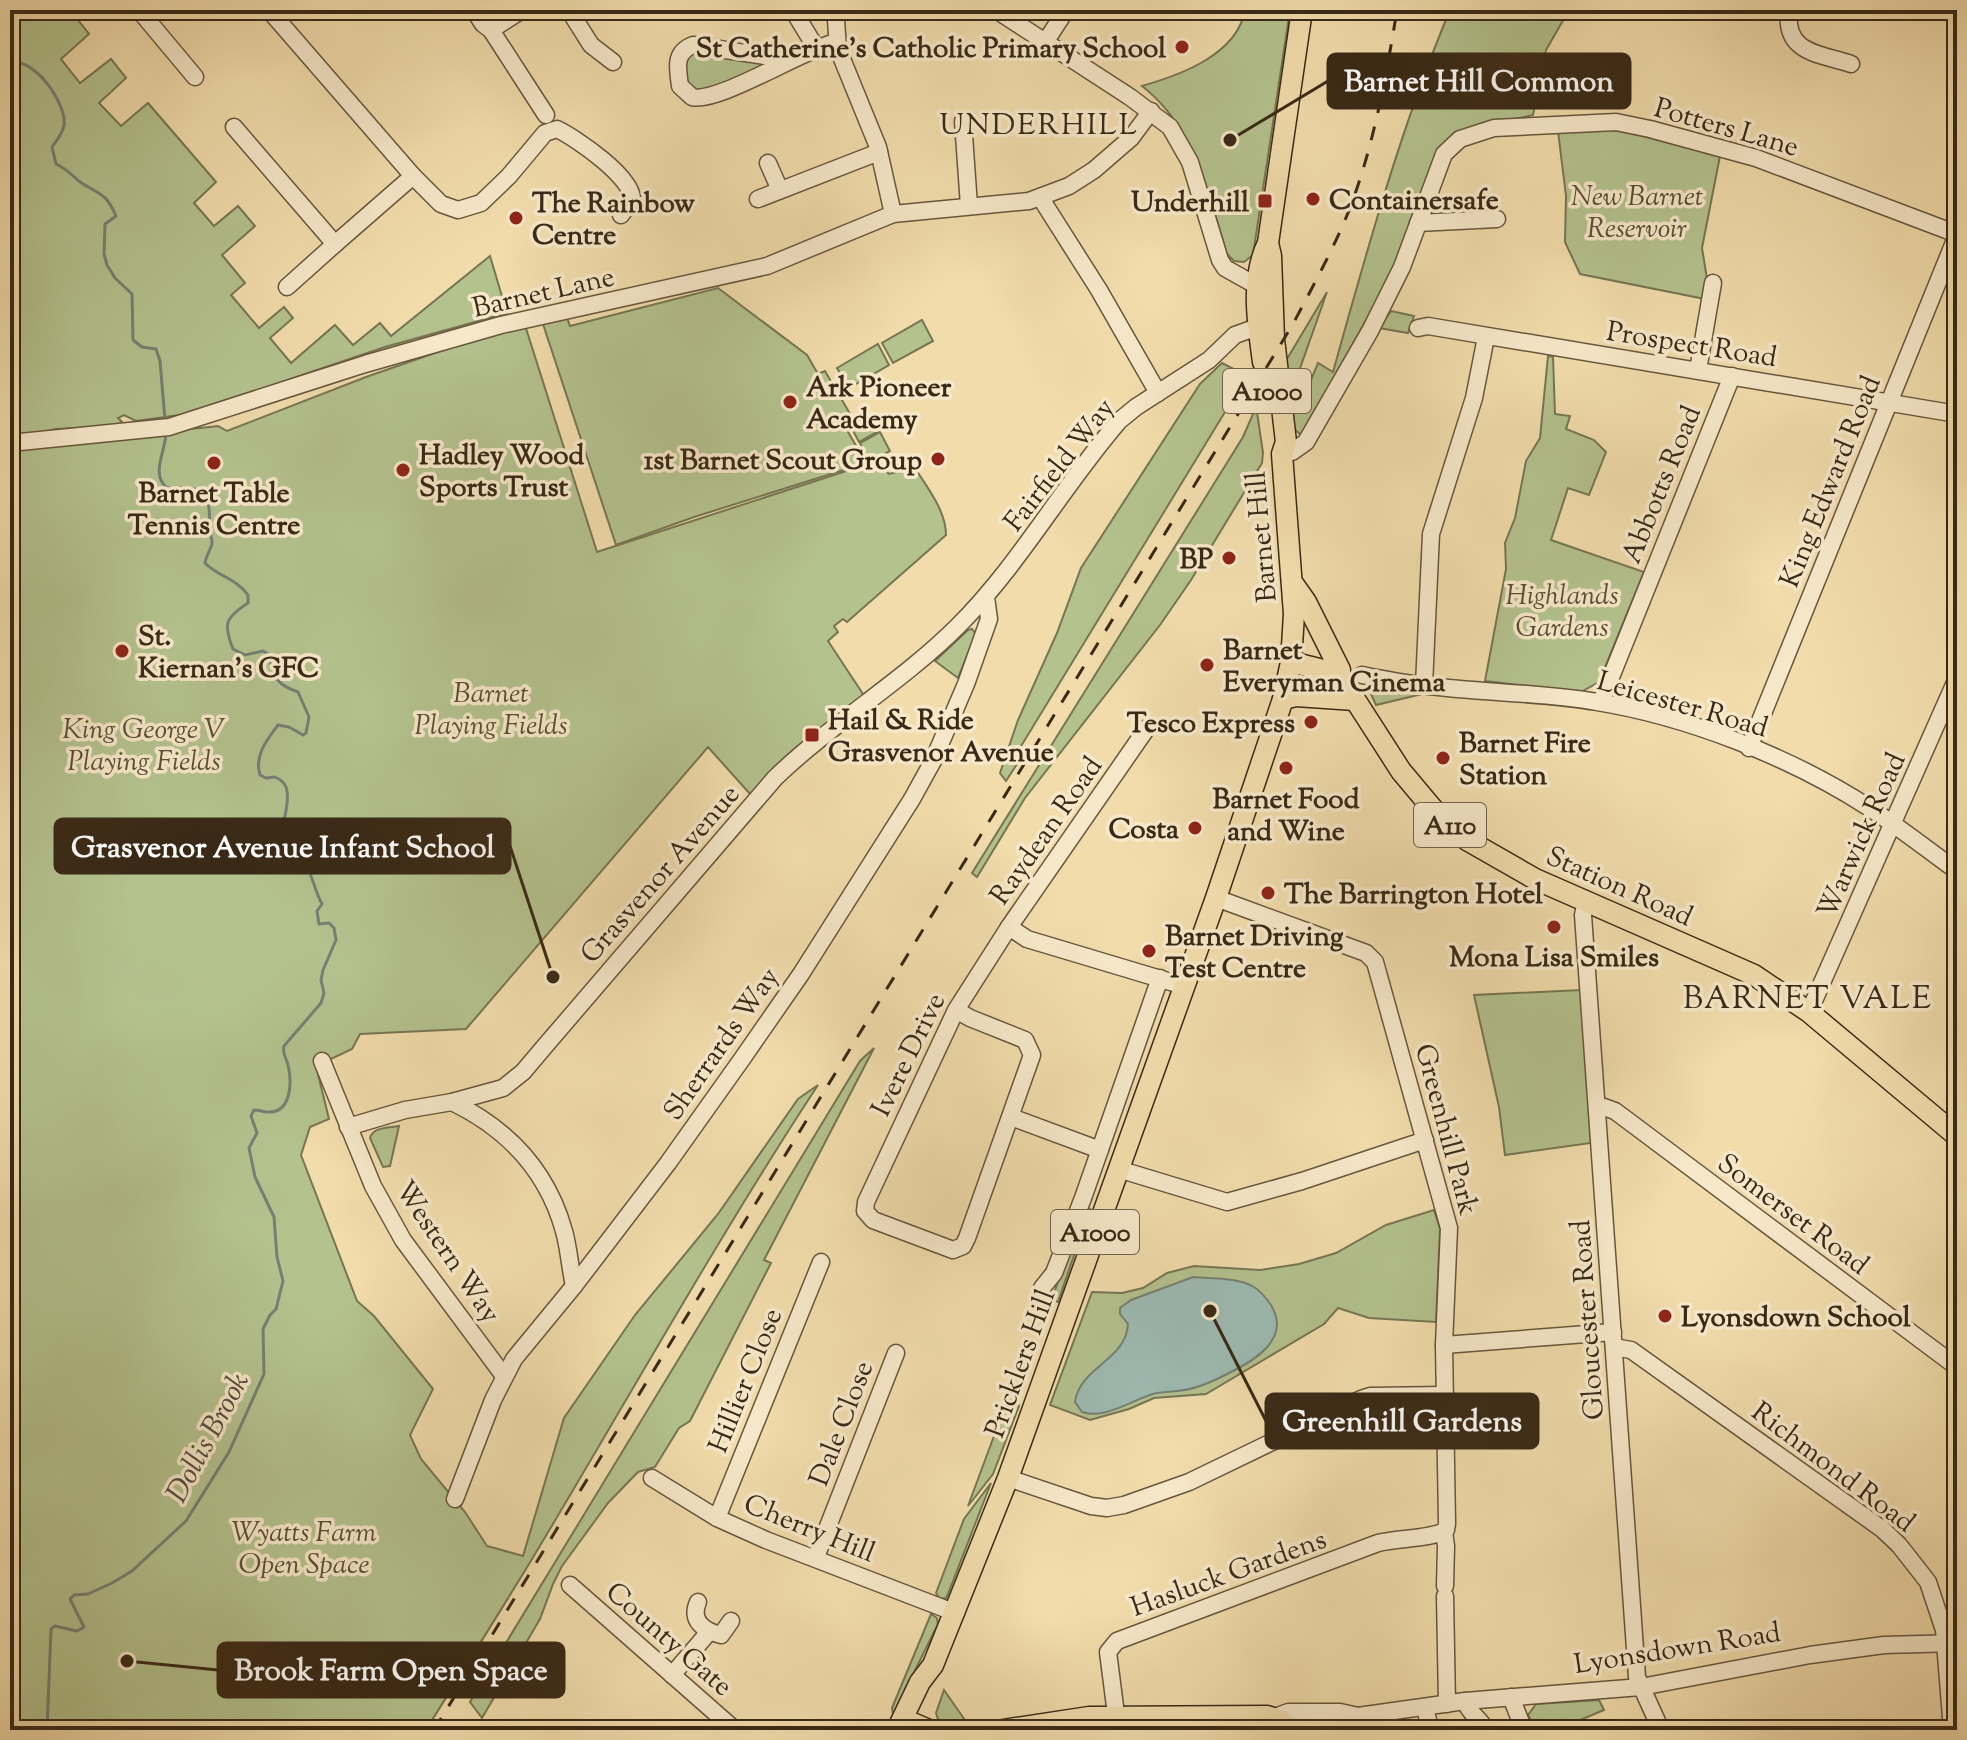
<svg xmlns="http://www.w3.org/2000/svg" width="1967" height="1740" font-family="'Sorts Mill Goudy',serif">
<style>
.green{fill:#b4c28e;stroke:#767652;stroke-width:2}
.water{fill:#9dbab2;stroke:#758074;stroke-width:2}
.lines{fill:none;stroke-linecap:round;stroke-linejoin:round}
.stream{stroke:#758074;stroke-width:3}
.minor-casing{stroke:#67563c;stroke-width:19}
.major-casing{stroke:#392916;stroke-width:23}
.minor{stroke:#f7e8c9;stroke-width:16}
.major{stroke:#f2dcac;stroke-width:20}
.rail{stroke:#392916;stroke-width:3;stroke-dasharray:14 14;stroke-linecap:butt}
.poi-dot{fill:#8f2418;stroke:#f7e8c9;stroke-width:3}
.labels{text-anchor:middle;stroke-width:7;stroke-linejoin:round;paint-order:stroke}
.shield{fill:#f7e8c9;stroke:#72624c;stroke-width:2}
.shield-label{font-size:26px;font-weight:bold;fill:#392916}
.poi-label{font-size:28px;font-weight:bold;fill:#392916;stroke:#f7e8c9;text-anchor:start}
.street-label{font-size:28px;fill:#392916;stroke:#f7e8c9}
.park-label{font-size:28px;font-style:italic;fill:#584f34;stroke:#f7e8c9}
.neighbourhood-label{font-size:30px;letter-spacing:2px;fill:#392916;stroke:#f7e8c9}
.water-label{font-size:30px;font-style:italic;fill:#524d3d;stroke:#f7e8c9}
.quarter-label{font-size:32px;letter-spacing:2px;fill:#392916;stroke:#f7e8c9}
.leader{fill:none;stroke:#392916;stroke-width:3}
.callout-dot{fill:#392916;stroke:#f7e8c9;stroke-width:3}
.callout{fill:#392916;stroke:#392916;stroke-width:3}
.callout-label{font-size:30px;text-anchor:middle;font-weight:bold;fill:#fff}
</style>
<rect width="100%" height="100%" fill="#f2dcac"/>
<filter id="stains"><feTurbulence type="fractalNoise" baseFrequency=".0025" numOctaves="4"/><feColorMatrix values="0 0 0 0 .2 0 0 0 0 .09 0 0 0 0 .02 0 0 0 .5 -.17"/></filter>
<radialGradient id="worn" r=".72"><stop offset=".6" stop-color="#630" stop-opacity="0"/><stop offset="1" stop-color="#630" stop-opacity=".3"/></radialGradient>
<g class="green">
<polygon points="10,10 38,10 44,17 53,10 70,10 89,34 61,59 80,83 111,59 126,78 99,103 121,126 148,103 216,182 194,203 214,226 238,206 255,226 222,255 245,283 231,295 259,328 284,307 293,318 270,338 291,363 335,325 353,345 380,323 391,336 490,256 507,313 385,347 187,414 136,421 124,415 118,418 122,422 120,426 56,429 13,439 10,437"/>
<path d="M1245,10H1290L1253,255L1244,262L1234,261L1227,254C1208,193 1195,127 1142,86C1180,75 1237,55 1245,10Z"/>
<path d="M1450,10H1612L1611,19L1588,12L1565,17L1546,50L1533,115L1489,125L1449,142L1397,266L1301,435L1292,427L1284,364L1327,292L1298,374L1311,380L1318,363L1333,372C1367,250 1401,127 1450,10Z"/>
<polygon points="689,52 769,64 698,95 685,81 687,54"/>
<polygon points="1599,128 1631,133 1720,156 1702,248 1708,285 1705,299 1580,274 1565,242 1566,196 1558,131"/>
<polygon points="718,288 807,355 818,374 825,371 853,419 844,425 866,463 694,517 616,545 543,324 567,318 570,326"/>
<polygon points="1391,311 1414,316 1408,333 1379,328"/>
<polygon points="922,320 933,341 893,363 882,343"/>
<path d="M524,322L597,552L877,461L889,474L901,471L913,465C926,486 946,510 946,535L847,622L843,619L834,626L838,632L828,641L865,697L772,772L750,794L708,747L466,1029L360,1034L352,1049L316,1066L329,1119L310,1127L301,1155L357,1301L374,1316L433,1389L410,1435L421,1459L465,1512L487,1546L523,1556L564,1418L635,1315L718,1214L798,1099L818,1085C717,1239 627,1401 532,1559C497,1617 461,1673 426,1730H10V449L218,426L227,431L366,377Z"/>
<polygon points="878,344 889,365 849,388 837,368"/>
<polygon points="1548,356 1553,357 1555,414 1570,416 1566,429 1594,440 1606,452 1589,495 1568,488 1551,540 1644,572 1599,682 1581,692 1485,681 1506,569 1505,543 1515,518 1526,461 1540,438"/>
<polygon points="1222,363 1247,376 1015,756 1019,761 1006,781 1000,773 1018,720 1057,633 1081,568 1200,384"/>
<polygon points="868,412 879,431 859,442 849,423"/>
<polygon points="1257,412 1263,453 1262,463 1191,580 1160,625 1025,798 977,877 972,873 1243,437 1253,414"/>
<polygon points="880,432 890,451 869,462 860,443"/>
<polygon points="968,630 972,629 976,634 958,678 935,661"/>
<polygon points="1371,680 1422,694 1376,705 1366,683"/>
<polygon points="1581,990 1591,1143 1505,1155 1499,1107 1474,995"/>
<polygon points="874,1048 764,1260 771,1263 690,1421 679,1428 655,1467 638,1472 608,1503 562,1566 553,1584 540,1619 482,1718 470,1702 860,1061"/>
<path d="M399,1126L390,1166L383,1167L370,1138C373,1127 388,1128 399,1126Z"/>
<polygon points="1087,1208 1090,1209 1058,1302 1052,1299 1082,1211"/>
<polygon points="1434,1210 1440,1229 1436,1322 1369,1318 1338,1308 1324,1324 1206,1394 1154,1398 1129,1409 1090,1420 1050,1405 1092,1292 1122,1293 1143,1288 1167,1273 1194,1266 1260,1270 1299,1264 1336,1253 1386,1225"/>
<polygon points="1015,1399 1019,1406 993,1474 968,1506 1007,1401"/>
<polygon points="991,1483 948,1594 946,1598 940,1599 936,1593 964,1519"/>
<polygon points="931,1614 937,1618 938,1624 893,1715 892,1708"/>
<path d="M944,1690L967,1723C952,1726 940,1731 936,1713Z"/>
<polygon points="1599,1700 1604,1710 1573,1723 1575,1728 1570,1730 1536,1730 1528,1715 1536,1704"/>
</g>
<path class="water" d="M1193,1277C1213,1279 1237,1277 1254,1287C1261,1291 1266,1298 1271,1305C1291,1338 1256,1360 1229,1373C1214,1381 1194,1390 1177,1391C1169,1392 1161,1392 1153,1394C1132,1400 1104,1420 1082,1412L1075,1402C1080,1366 1126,1361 1128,1324L1120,1314V1308L1131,1300Z"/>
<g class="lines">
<g class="stream">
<path d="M10,63C33,56 67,103 64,125C63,133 57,140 52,147L56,164C71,171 72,177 83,184C102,195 107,195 116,216L105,224L104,254L107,265L115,278L132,294L133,340L142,347L156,349L160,361L165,420"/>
<path d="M47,1730L51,1629L55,1626L77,1631L84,1627L70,1599L74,1595L88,1594L112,1583L132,1571L186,1521L229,1452L264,1374L263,1329L270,1315L276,1309L283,1281L277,1257L274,1217L255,1177L249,1148L257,1133L251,1116L254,1110C259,1110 263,1112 267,1112C292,1114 292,1081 288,1065C286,1056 282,1055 284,1046L321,1003L324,993L321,980L323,970L336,940L334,928L329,923L319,924L317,911L322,904C314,890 310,865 300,855L286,863L273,864L269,860C278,848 293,798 285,785C283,781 279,779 275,777L266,778L260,775C254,755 267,740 278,725L289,727L303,735L306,733L309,717L298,692C274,684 275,676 268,654L263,651L245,655L233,649C223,624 225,618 248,603V595C236,578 217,576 205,563C206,556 210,551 212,544C213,538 208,531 209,525C212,490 201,485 167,488C150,474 166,451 166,432"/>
</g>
<g class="minor-casing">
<g id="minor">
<polyline points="139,10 195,77"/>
<path d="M269,10L413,176L441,204L458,210L481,203L509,176L545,133L557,129C576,138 634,178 632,200L621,215"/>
<polyline points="474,10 483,24 491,30 546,115"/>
<polyline points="569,10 591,45 613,62"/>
<polyline points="793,10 816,48"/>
<polyline points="996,10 1130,97 1170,127 1190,162 1220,260 1225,268 1250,282 1268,278"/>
<path d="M1789,10C1784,54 1819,53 1851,64"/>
<polyline points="836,20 838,49 878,147 893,214"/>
<polyline points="491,30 522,10"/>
<polyline points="1046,41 1066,10"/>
<path d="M791,60L693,45C673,53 678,69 680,86L692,97C717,104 804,49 836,42"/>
<polyline points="963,121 969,206"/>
<polyline points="234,127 335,244 413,176"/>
<polyline points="768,163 780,190"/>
<polyline points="1040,197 1099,290 1158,393"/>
<polyline points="758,199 879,152"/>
<polyline points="1418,223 1497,219"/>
<polyline points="287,287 335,244"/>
<polyline points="1418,328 1428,326 1957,414"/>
<polyline points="1698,370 1713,283"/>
<polyline points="10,443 169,427 365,364 501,325 767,266 893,214 1029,201 1069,186 1094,170 1131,138 1151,111"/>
<polyline points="1282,454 1292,452 1306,442 1370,331 1402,267 1444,154 1460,139 1494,128 1616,122 1650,129 1756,158 1957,234"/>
<path d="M1362,675C1382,679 1402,683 1422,685C1480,693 1539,692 1597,702C1689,717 1790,757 1868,807C1899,827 1928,850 1957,871"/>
<polyline points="1424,685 1431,534 1474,398 1486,337"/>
<polyline points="1601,702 1732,376"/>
<polyline points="1147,728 1009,927 1027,939 1184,986"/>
<polyline points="1749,748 1957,235"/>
<polyline points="1586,901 1583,915 1637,1677 1661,1730"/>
<polyline points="956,1010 970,1018 1025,1040 1032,1055 967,1238 963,1246 953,1250 873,1220 865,1211 866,1202 956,1010 1009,927"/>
<polyline points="1809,1012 1957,678"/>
<polyline points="322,1061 373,1186 403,1240 504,1376"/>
<path d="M452,1102C508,1129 547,1170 564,1231C569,1249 570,1268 574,1286"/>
<polyline points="1597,1107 1604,1107 1615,1111 1957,1367"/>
<polyline points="1011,1117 1100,1150"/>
<path d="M348,1127L405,1110L452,1102L503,1088L523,1072L545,1046L775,778C832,723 902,682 958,626C1020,564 1062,487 1119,421L1136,407L1209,360L1235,335L1263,325L1267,320"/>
<polyline points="1118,1169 1227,1202 1302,1181 1425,1140"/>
<polyline points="1042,1288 1054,1273 1083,1198 1160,978"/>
<polyline points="1444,1345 1613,1332"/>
<polyline points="1614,1347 1631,1350 1882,1529 1899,1545 1928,1582 1944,1630 1952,1730"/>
<polyline points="652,1478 717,1518 766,1540 956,1613"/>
<polyline points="1008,1478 1091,1506 1107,1508 1124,1505 1189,1482 1361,1399 1370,1396 1445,1395"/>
<polyline points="455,1499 493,1400 514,1359 574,1286 668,1163 742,1059 801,974 912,799 933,761 966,684 989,619 986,597"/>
<polyline points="717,1518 821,1262"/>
<polyline points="1444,1532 1446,1546 1445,1586"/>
<polyline points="816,1557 896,1353"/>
<polyline points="570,1585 735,1730"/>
<polyline points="1445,1596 1447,1704"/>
<path d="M698,1602C690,1620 703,1631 721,1635L731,1621"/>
<polyline points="672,1675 709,1632"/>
<polyline points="1511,1697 1524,1730"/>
<path d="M1465,1701C1469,1714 1480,1718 1486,1730"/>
<polyline points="1425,1708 1430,1728"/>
<polyline points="1275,1717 1288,1712 1340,1712 1358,1716 1465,1701 1641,1687 1810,1655 1884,1645 1957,1643"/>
<path d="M1118,1730L1108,1652L1117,1641L1378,1543C1397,1538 1433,1539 1446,1530L1447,1524L1444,1345L1449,1228L1375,962L1366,953L1216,898"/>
<polyline points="1305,1730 1327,1713"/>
<polyline points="1323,1730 1340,1726 1358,1716"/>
</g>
</g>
<g class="major-casing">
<g id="major">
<path d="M1263,362C1258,324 1250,279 1268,243L1302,10"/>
<polyline points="1294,585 1306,602 1340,670 1340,679"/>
<polyline points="1291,662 1327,671 1345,684 1401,771 1432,808 1467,840 1535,879 1754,975 1809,1012 1957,1136"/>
<polyline points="1283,699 1296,696 1355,700"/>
<polyline points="903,1719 929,1730"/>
<polyline points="897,1730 920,1682 933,1665 1008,1478 1216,898 1283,699 1291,662 1294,614 1282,454 1286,442 1274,339 1271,256 1268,243"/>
<polyline points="1003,1730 1089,1717 1267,1716 1282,1721 1292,1730"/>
</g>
</g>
<use href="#minor" class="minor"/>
<use href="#major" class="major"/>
<path class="rail" d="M434,1730L1293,324C1313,286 1334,248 1350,208C1374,144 1386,77 1397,10"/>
</g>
<g class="poi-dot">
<circle cx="1182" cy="47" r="8"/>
<circle cx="1313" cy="199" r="8"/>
<rect x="1257" y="193" width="16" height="16" rx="4"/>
<circle cx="516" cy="218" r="8"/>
<circle cx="790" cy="402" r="8"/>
<circle cx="938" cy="459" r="8"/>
<circle cx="214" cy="463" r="8"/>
<circle cx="403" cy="470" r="8"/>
<circle cx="1229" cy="558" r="8"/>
<circle cx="122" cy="651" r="8"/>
<circle cx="1207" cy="665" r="8"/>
<circle cx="1311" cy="722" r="8"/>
<rect x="804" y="727" width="16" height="16" rx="4"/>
<circle cx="1443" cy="758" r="8"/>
<circle cx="1286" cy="768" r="8"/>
<circle cx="1195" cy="828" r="8"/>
<circle cx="1268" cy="893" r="8"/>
<circle cx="1554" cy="927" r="8"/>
<circle cx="1149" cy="951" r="8"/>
<circle cx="1665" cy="1316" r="8"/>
</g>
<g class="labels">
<g class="shield">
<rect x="1223" y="369" width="88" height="44" rx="6"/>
<rect x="1414" y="803" width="72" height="44" rx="6"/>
<rect x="1051" y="1210" width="88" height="44" rx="6"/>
</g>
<g class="shield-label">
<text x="1267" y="400">A1000</text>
<text x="1450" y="834">A110</text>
<text x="1095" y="1241">A1000</text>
</g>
<g class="poi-label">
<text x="1166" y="57" text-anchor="end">St Catherine's Catholic Primary School</text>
<text x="1329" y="209">Containersafe</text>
<text x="1249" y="211" text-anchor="end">Underhill</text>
<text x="532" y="212">The Rainbow<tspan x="532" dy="32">Centre</tspan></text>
<text x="806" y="396">Ark Pioneer<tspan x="806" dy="32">Academy</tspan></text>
<text x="419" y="464">Hadley Wood<tspan x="419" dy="32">Sports Trust</tspan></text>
<text x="922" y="469" text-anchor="end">1st Barnet Scout Group</text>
<text x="214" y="502" text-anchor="middle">Barnet Table<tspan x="214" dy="32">Tennis Centre</tspan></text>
<text x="1213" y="568" text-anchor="end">BP</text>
<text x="138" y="645">St.<tspan x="138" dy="32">Kiernan's GFC</tspan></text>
<text x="1223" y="659">Barnet<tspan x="1223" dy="32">Everyman Cinema</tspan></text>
<text x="828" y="729">Hail &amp; Ride<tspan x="828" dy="32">Grasvenor Avenue</tspan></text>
<text x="1295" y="732" text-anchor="end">Tesco Express</text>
<text x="1459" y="752">Barnet Fire<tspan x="1459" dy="32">Station</tspan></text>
<text x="1286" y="808" text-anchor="middle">Barnet Food<tspan x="1286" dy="32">and Wine</tspan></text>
<text x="1179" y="838" text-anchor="end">Costa</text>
<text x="1284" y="903">The Barrington Hotel</text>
<text x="1165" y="945">Barnet Driving<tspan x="1165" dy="32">Test Centre</tspan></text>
<text x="1554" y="966" text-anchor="middle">Mona Lisa Smiles</text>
<text x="1681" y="1326">Lyonsdown School</text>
</g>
<g class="street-label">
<text transform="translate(1727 126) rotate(16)" y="10">Potters Lane</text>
<text transform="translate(543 291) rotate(-13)" y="10">Barnet Lane</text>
<text transform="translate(1692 343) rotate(9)" y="10">Prospect Road</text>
<text transform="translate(1058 464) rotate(-52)" y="10">Fairfield Way</text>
<text transform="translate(1829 481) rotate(-68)" y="10">King Edward Road</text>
<text transform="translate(1660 484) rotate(-68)" y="10">Abbotts Road</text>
<text transform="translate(1260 537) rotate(-95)" y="10">Barnet Hill</text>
<text transform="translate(1683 703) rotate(16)" y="10">Leicester Road</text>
<text transform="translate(1045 830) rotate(-55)" y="10">Raydean Road</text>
<text transform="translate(1860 835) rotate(-66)" y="10">Warwick Road</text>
<text transform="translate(659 873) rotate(-49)" y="10">Grasvenor Avenue</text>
<text transform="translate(1620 885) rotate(24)" y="10">Station Road</text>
<text transform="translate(720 1043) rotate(-55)" y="10">Sherrards Way</text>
<text transform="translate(907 1054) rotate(-64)" y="10">Ivere Drive</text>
<text transform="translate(1448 1129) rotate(75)" y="10">Greenhill Park</text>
<text transform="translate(1794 1213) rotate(37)" y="10">Somerset Road</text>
<text transform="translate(449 1251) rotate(56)" y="10">Western Way</text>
<text transform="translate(1586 1320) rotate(-94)" y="10">Gloucester Road</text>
<text transform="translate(1019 1363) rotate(-70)" y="10">Pricklers Hill</text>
<text transform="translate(744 1380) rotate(-68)" y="10">Hillier Close</text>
<text transform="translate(840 1423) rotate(-69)" y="10">Dale Close</text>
<text transform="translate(1834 1466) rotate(37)" y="10">Richmond Road</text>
<text transform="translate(810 1527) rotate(22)" y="10">Cherry Hill</text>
<text transform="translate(1228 1572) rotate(-20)" y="10">Hasluck Gardens</text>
<text transform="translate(670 1638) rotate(41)" y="10">County Gate</text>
<text transform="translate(1677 1647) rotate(-9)" y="10">Lyonsdown Road</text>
</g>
<g class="park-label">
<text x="1637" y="205">New Barnet<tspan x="1637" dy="32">Reservoir</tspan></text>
<text x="1562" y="604">Highlands<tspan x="1562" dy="32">Gardens</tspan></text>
<text x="491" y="702">Barnet<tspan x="491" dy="32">Playing Fields</tspan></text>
<text x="144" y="738">King George V<tspan x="144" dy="32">Playing Fields</tspan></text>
<text x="304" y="1541">Wyatts Farm<tspan x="304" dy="32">Open Space</tspan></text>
</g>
<g class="neighbourhood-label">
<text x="1039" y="134">UNDERHILL</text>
</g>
<g class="water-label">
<text transform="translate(207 1437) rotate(-62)" y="10">Dollis Brook</text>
</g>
<g class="quarter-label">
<text x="1808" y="1008">BARNET VALE</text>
</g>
</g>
<path class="leader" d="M1230 140L1328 81M553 977L510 846M1210 1311L1266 1421M127 1661L218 1670"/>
<g class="callout-dot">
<circle cx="1230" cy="140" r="8"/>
<circle cx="553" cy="977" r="8"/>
<circle cx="1210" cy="1311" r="8"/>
<circle cx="127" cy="1661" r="8"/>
</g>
<g class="callout">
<rect x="1328" y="54" width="302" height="54" rx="8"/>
<rect x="55" y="819" width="455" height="54" rx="8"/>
<rect x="1266" y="1394" width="272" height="54" rx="8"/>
<rect x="218" y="1643" width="346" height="54" rx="8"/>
</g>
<g class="callout-label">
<text x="1479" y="91">Barnet Hill Common</text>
<text x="283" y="857">Grasvenor Avenue Infant School</text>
<text x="1402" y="1431">Greenhill Gardens</text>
<text x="391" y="1680">Brook Farm Open Space</text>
</g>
<rect width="1967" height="1740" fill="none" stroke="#f2dcac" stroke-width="40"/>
<rect x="12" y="12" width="1943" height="1716" fill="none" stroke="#392916" stroke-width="4"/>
<rect x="20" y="20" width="1927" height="1700" fill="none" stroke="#392916" stroke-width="2"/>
<rect width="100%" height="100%" filter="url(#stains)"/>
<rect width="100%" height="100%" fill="url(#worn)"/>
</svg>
